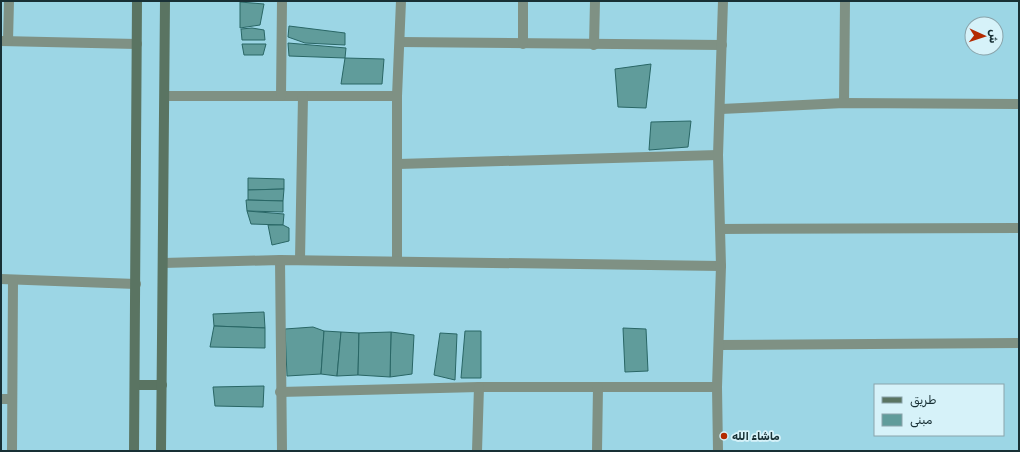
<svg xmlns="http://www.w3.org/2000/svg" width="1020" height="452" font-family="Rubik,Cairo,sans-serif">
<style>
.building{fill:#609c9b;stroke:#296665}
.lines{fill:none;stroke-linecap:round;stroke-linejoin:round}
.street{stroke:#7f9184;stroke-width:10}
.secondary{stroke:#5a7462;stroke-width:10}
.poi-dot{fill:#b42a00;stroke:#d6f2f9;stroke-width:1.5}
.labels{text-anchor:middle;stroke-width:3.5;stroke-linejoin:round;paint-order:stroke}
.poi-label{font-size:11px;font-weight:bold;fill:#183035;stroke:#d6f2f9;text-anchor:start}
</style>
<rect width="100%" height="100%" fill="#9cd6e5"/>
<g class="building">
<polygon points="240,2 264,4 260,25 240,28"/>
<polygon points="289,26 345,33 345,45 305,43 288,37"/>
<polygon points="252,28 264,30 265,40 242,40 241,29"/>
<polygon points="288,43 346,48 345,58 289,56"/>
<polygon points="242,44 266,44 263,55 244,55"/>
<polygon points="345,58 384,59 382,84 341,84"/>
<polygon points="651,64 646,108 618,107 615,69"/>
<polygon points="691,121 688,147 649,150 651,122"/>
<polygon points="248,178 284,179 284,189 248,190"/>
<polygon points="284,189 283,201 248,200 248,190"/>
<polygon points="246,200 283,201 283,212 247,211"/>
<polygon points="247,211 284,214 283,225 251,224"/>
<polygon points="268,225 283,225 289,228 289,241 272,245"/>
<polygon points="264,312 265,328 214,326 213,314"/>
<polygon points="214,326 265,328 265,348 210,347"/>
<polygon points="313,327 324,331 321,374 287,376 285,329"/>
<polygon points="623,328 646,329 648,371 625,372"/>
<polygon points="324,331 341,332 337,376 321,374"/>
<polygon points="465,331 481,331 481,378 461,378"/>
<polygon points="341,332 359,333 358,375 337,376"/>
<polygon points="391,332 414,335 412,374 390,377"/>
<polygon points="391,332 390,377 358,375 359,333"/>
<polygon points="440,333 457,334 455,380 434,375"/>
<polygon points="264,386 263,407 215,406 213,387"/>
</g>
<g class="lines">
<g class="street">
<polyline points="1,41 137,44"/>
<polyline points="8,41 9,1"/>
<polyline points="400,42 722,45"/>
<polyline points="523,44 523,1"/>
<polyline points="594,45 595,1"/>
<polyline points="165,96 397,96"/>
<polyline points="281,96 282,1"/>
<polyline points="844,103 845,1"/>
<polyline points="721,109 844,103 1019,104"/>
<polyline points="398,164 718,155"/>
<polyline points="720,229 1019,228"/>
<polyline points="280,260 282,451"/>
<polyline points="300,260 303,96"/>
<polyline points="397,261 397,96 401,1"/>
<polyline points="163,263 280,260 721,266"/>
<polyline points="1,279 136,284"/>
<polyline points="719,345 1019,343"/>
<polyline points="280,392 479,387 717,387"/>
<polyline points="1,399 12,399"/>
<polyline points="12,451 13,280"/>
<polyline points="477,451 479,387"/>
<polyline points="597,451 598,387"/>
<polyline points="718,451 717,387 721,266 718,155 723,1"/>
</g>
<g class="secondary">
<polyline points="135,385 162,385"/>
<polyline points="134,451 137,1"/>
<polyline points="161,451 165,1"/>
</g>
</g>
<circle class="poi-dot" cx="724" cy="436" r="4"/>
<g class="labels">
<g class="poi-label">
<text x="732" y="440">ماشاء الله</text>
</g>
</g>
<rect width="1020" height="452" fill="none" stroke="#183035" stroke-width="4"/>
<rect x="874" y="384" width="130" height="52" fill="#d6f2f9" stroke="#8aa4ab"/>
<rect x="882" y="397" width="20" height="6" fill="#5a7462" stroke="#8aa4ab"/>
<text x="910" y="404" font-size="12" fill="#183035">طريق</text>
<rect x="882" y="414" width="20" height="12" fill="#609c9b" stroke="#8aa4ab"/>
<text x="910" y="424" font-size="12" fill="#183035">مبنى</text>
<g transform="translate(984 36) rotate(93)"><circle r="19" fill="#d6f2f9" stroke="#8aa4ab"/>
<path d="M0-3L7 15L0 10L-7 15Z" fill="#b42a00"/>
<text y="-6" font-size="11" font-weight="bold" text-anchor="middle" fill="#183035">ش</text>
</g>
</svg>
